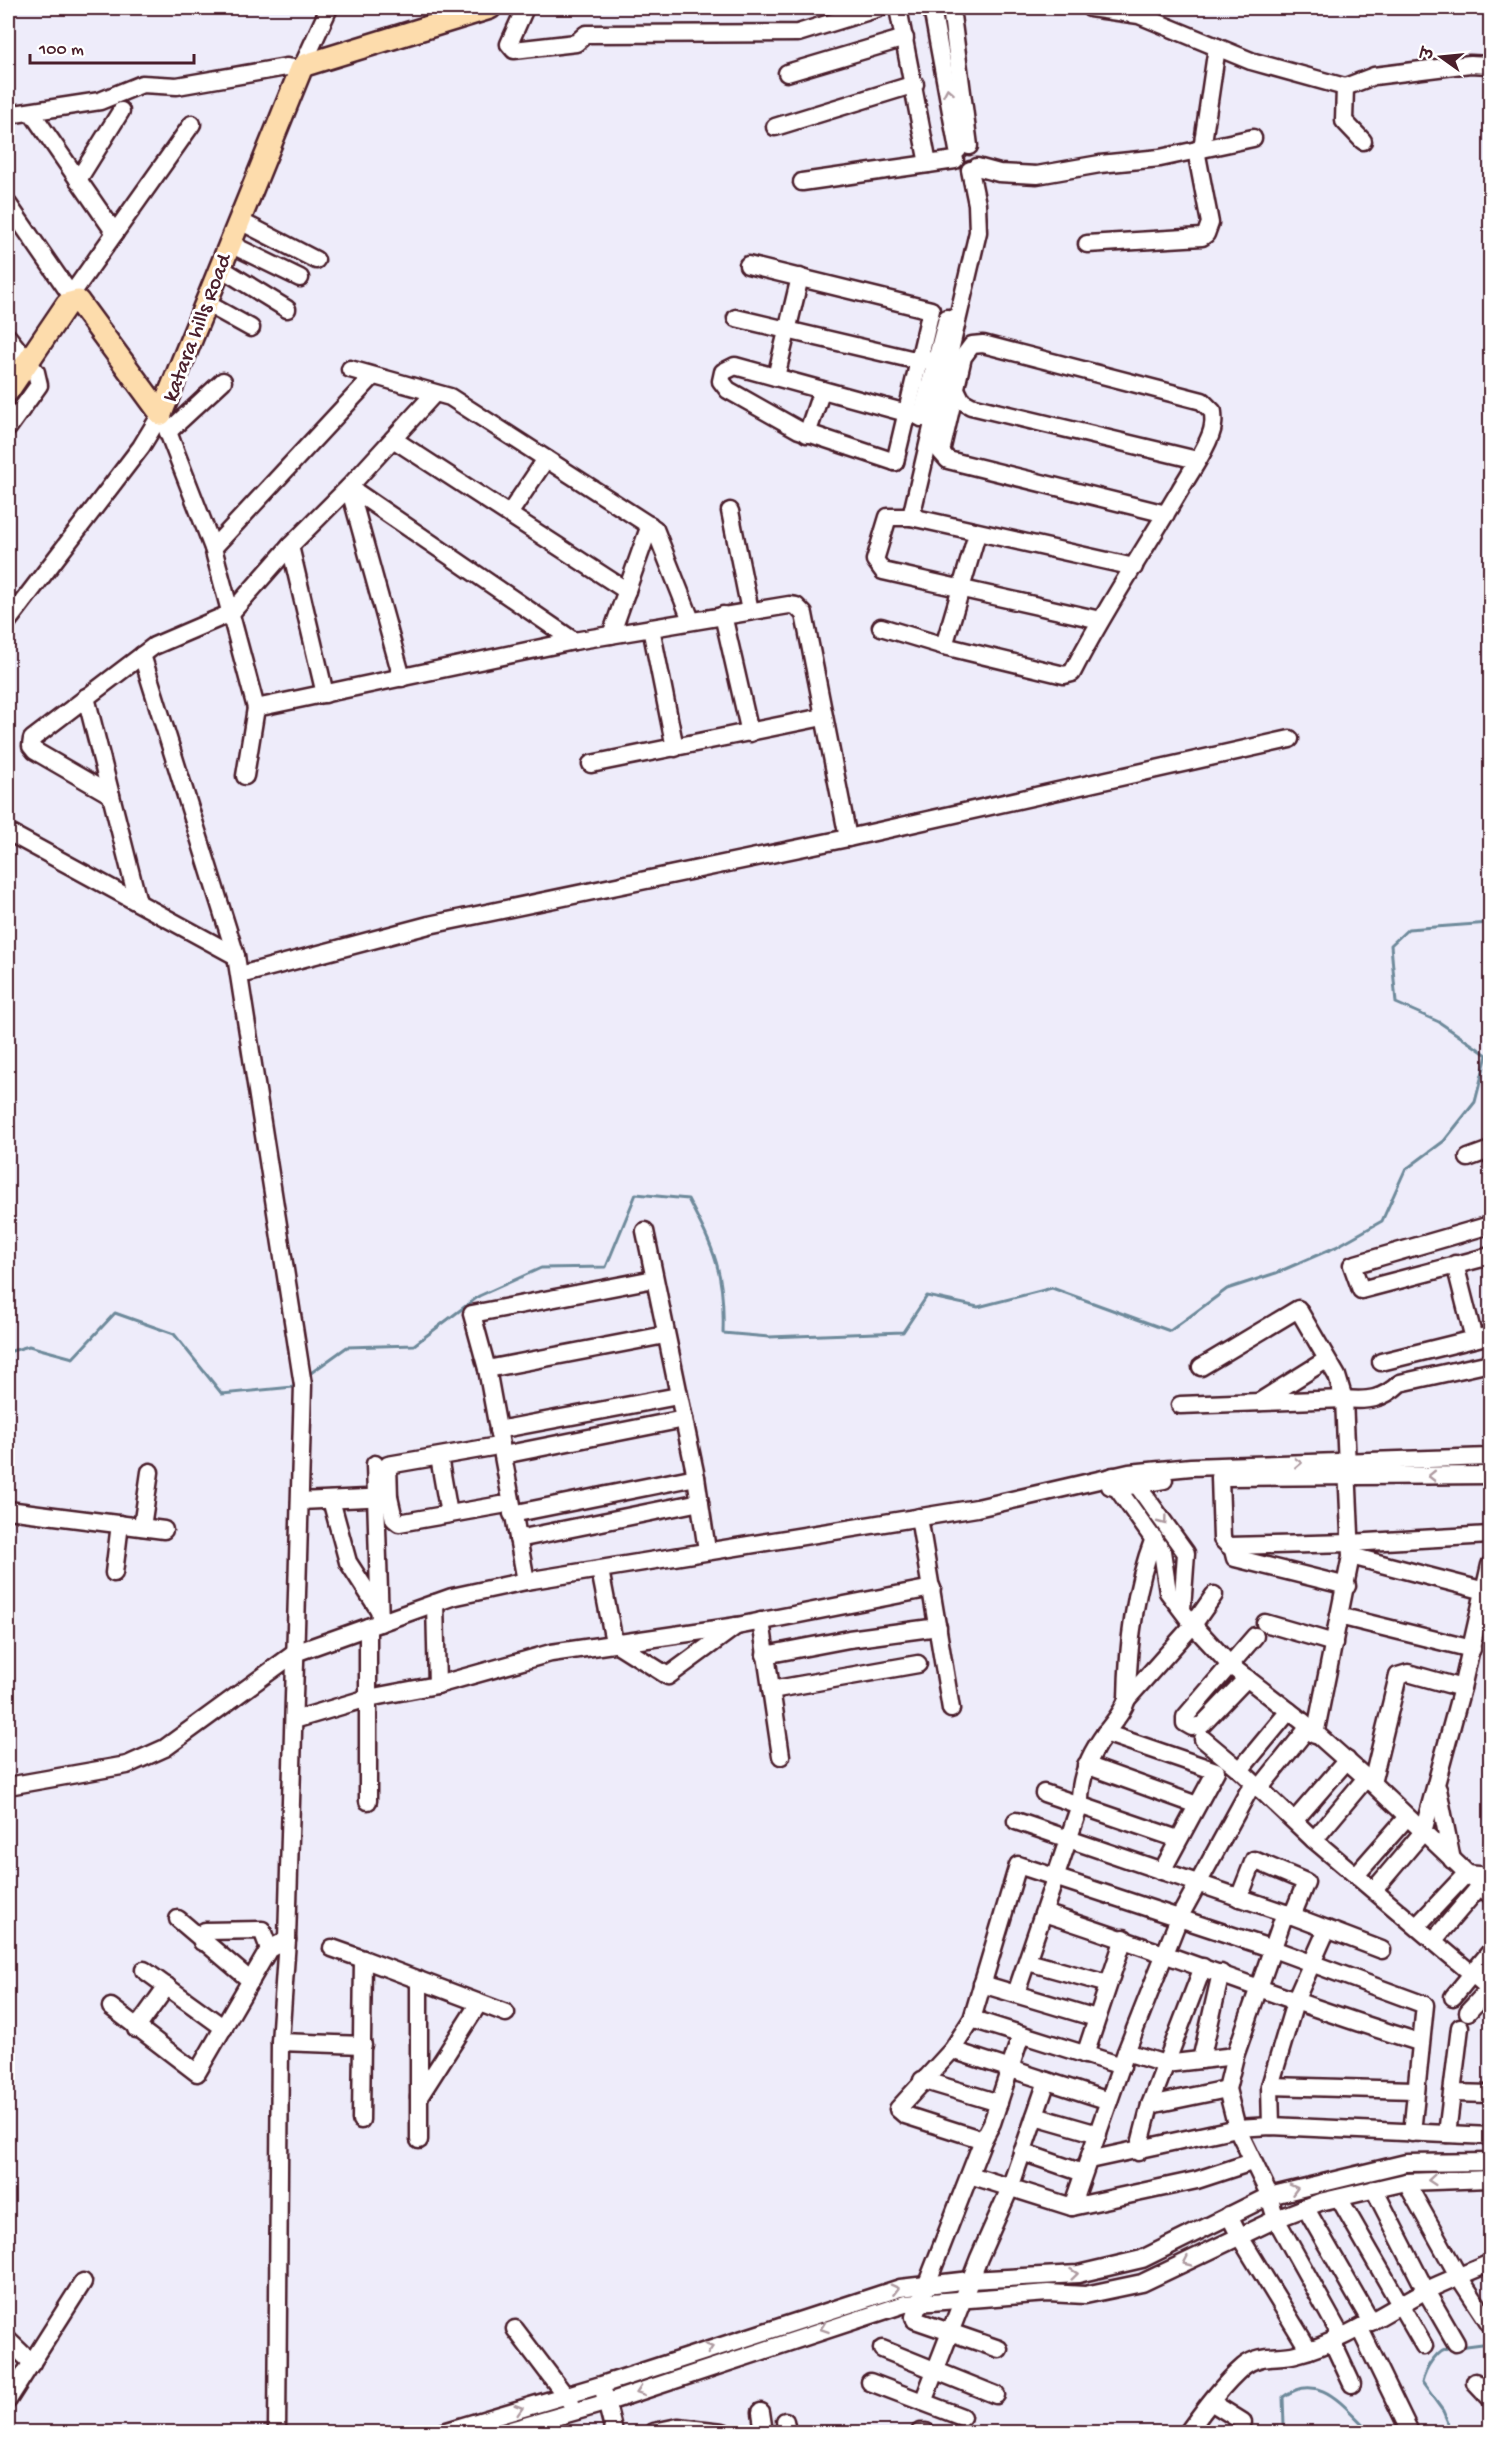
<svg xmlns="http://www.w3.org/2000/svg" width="1498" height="2440" font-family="'Gochi Hand','Playpen Sans Deva',sans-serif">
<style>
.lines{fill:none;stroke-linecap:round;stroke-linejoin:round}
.stream{stroke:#6e8a9b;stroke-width:3}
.minor-casing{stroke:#4a1f2b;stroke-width:21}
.major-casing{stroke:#4a1f2b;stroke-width:26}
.minor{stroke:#fff;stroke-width:16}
.major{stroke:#fddcac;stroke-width:21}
.oneway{stroke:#ae9aa0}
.labels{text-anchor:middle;stroke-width:6;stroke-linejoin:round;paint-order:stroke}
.street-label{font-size:22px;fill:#4a1f2b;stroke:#fff}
</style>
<rect width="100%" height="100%" fill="#eeecfa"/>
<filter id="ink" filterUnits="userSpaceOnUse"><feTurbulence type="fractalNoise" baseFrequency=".0167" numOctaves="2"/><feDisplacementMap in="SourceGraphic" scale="12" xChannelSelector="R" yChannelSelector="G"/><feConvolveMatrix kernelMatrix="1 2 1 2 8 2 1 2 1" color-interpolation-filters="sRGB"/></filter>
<g filter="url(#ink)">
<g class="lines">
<g class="stream">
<polyline points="8,1352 29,1346 73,1358 115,1313 174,1334 222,1394 293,1387 298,1383"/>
<path d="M308,1375L347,1347L414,1345L479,1296L541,1268L606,1267L636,1194L688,1199C715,1251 725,1273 723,1333L769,1337L903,1332L927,1296L978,1307L1052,1288L1170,1331L1227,1289L1276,1273L1336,1247L1382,1221L1405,1170L1444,1141L1475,1102L1487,1055L1439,1022L1396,1003L1391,945L1408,929L1490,923"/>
<polyline points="1459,2347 1490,2343"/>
<path d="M1289,2432L1284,2426L1283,2397C1321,2370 1344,2408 1371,2432"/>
<path d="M1452,2432L1443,2411L1422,2382C1425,2369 1437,2347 1453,2347"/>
</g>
<g class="minor-casing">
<g id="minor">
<polyline points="525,8 509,44 514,50 576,43 586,34 798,33 879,8"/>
<polyline points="898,8 928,164 955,160"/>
<polyline points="932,8 958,150"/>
<polyline points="951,8 969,146"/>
<polyline points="1090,8 1139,15 1251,61 1345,87 1374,76 1470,64 1490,65"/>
<polyline points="302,67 329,8"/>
<polyline points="787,73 905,38"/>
<polyline points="1345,87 1344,121 1363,141"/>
<polyline points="32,113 115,233"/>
<polyline points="8,115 100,101 142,84 177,86 286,67 301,69"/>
<polyline points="775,127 915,84"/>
<polyline points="1202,149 1217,47"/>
<polyline points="977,167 999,173 1037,175 1100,164 1160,158 1253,138"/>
<polyline points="78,180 121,111"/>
<polyline points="802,182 928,164"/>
<polyline points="8,204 75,301"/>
<polyline points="238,220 316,260"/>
<polyline points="228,243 300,278"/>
<polyline points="1087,244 1202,237 1206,234 1210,223 1196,150"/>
<polyline points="748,265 931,310 895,462"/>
<polyline points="219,267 287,309"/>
<polyline points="71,295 192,124"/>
<polyline points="204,302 251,328"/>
<polyline points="736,318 919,361 928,360"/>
<polyline points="8,337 36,372 39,385 8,428"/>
<polyline points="350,369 450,397 655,529 691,620"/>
<polyline points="776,377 800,277"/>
<polyline points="956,389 962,401 971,406 1197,460"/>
<polyline points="161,414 213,548 256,708 574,641 789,605 796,606 804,614 848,838 1290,739"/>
<polyline points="921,418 947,318"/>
<polyline points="168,432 223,381"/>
<polyline points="807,434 822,390"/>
<polyline points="393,439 627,591"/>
<polyline points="895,462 799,430 728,390 721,381 723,372 735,366 932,420"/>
<polyline points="730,511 750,611"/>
<polyline points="509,514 546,459"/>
<polyline points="911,517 978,232 977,204 970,170"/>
<polyline points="290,546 325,694"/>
<polyline points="213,548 373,376"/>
<polyline points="723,615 750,733"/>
<polyline points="1100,620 883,571 875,560 888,517 911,517 1134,567"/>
<polyline points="8,621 141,447 161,414"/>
<path d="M881,627L944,646L1064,675L1072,673C1104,610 1144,551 1180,490C1188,476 1212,441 1213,425C1214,421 1213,416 1213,412L1202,401L983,344L972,345L963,357L941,452L948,460L1166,514"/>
<polyline points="651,628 675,748"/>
<polyline points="611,635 650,525"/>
<polyline points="944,646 977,534"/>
<polyline points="142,655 236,956 303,1385 287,1940 280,2042 277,2432"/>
<polyline points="402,678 349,487 574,641"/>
<polyline points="86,697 138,902"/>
<polyline points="591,764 823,717"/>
<polyline points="245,776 256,708"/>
<polyline points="111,795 35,751 31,746 32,739 154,646 231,613 290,546 349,487 434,394"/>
<polyline points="8,832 236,956"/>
<polyline points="240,975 429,925 848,838"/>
<polyline points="1468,1158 1490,1150"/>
<polyline points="1490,1225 1352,1265 1361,1290 1490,1256"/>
<polyline points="645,1231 696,1477 707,1550"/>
<polyline points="1455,1264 1474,1339"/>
<polyline points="1381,1362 1490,1335"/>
<polyline points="1201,1367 1298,1309 1337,1376 1344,1399 1351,1556 1315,1735"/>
<polyline points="487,1369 665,1335"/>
<polyline points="1259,1402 1326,1360"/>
<path d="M1180,1405L1344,1399C1368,1401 1382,1400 1400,1383L1490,1363"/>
<polyline points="498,1430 678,1396"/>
<polyline points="503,1455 684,1419"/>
<polyline points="439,1457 449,1514"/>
<polyline points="375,1464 380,1623"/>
<polyline points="1113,1476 1117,1488 1162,1551 1168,1592 1193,1625 1231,1666 1302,1721 1372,1783 1490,1895"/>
<polyline points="1220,1477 1222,1539 1229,1546 1350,1543 1490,1535"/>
<polyline points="1225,1477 1490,1475"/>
<polyline points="1132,1478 1186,1553 1182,1609"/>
<polyline points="1110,1486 1117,1488 1164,1480"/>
<polyline points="389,1497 394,1519 399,1523 501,1505"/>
<polyline points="331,1500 348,1562 379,1610"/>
<polyline points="300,1501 389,1497 388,1465 492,1447"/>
<polyline points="8,1510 164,1530"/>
<polyline points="512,1514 696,1477"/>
<polyline points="919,1517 951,1709"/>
<polyline points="142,1527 150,1472"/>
<polyline points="518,1539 700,1502"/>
<polyline points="1232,1546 1235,1558 1347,1586"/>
<polyline points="1351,1556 1485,1591"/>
<polyline points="600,1570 614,1642 668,1676 736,1626"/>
<polyline points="114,1573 120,1524"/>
<polyline points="526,1581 487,1369 472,1314 654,1279"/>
<polyline points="435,1603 437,1685"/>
<polyline points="1339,1616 1472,1649"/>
<polyline points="761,1621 781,1756"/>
<polyline points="1265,1623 1334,1643"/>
<polyline points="368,1627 368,1801"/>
<polyline points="765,1655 849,1639 938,1627"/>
<polyline points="1247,1678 1202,1725 1192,1727 1185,1723 1185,1717 1255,1636"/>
<polyline points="771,1690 918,1664"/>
<polyline points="1127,1699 1193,1625 1214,1595"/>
<polyline points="1289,1711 1240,1770 1314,1840 1490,1989"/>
<polyline points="294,1720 368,1698 437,1685 551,1653 737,1626 932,1588"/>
<polyline points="1105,1733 1216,1771 1162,1871"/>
<polyline points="1203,1739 1240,1770"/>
<polyline points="1086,1765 1197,1805"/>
<polyline points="1372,1783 1398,1676 1408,1673 1462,1688"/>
<polyline points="8,1786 127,1765 165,1748 295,1653 452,1597 526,1581 977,1508 1129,1473 1191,1467 1490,1457"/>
<polyline points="1259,1789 1308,1728"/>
<polyline points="1438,1789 1452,1860"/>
<polyline points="1044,1793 1178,1839"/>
<polyline points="1295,1820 1347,1760"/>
<polyline points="1016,1821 1285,1913 1382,1950"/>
<polyline points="1314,1840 1366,1778"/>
<polyline points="1357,1874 1407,1817"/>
<polyline points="1374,1890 1423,1832 1462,1688 1490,1565"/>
<polyline points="1239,1898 1254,1860 1306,1882 1292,1916"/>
<path d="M1044,1913C1170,1953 1293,2004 1419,2042"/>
<polyline points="1285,1913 1235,2056 1227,2089 1237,2128 1267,2190 1276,2219 1341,2336"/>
<polyline points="178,1919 251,1981"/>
<polyline points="1417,1926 1466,1874 1490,1876"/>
<polyline points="1433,1941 1480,1886"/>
<polyline points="202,1942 205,1931 262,1930 269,1949"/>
<polyline points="332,1948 363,1959"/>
<polyline points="1028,1962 1108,1984"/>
<polyline points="144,1970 224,2028"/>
<polyline points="419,1980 419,2140"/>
<polyline points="982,1984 1096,2018"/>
<path d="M1016,1993L1080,1805C1079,1777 1090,1753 1107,1731C1115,1720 1123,1712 1127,1699C1128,1644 1134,1590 1154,1538"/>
<polyline points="1453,1997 1490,1952"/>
<polyline points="111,2007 197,2073 269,1949 287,1940"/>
<polyline points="1468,2012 1490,1988"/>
<polyline points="972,2019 1122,2066"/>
<polyline points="136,2029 167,1986"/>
<polyline points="280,2042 363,2045"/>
<polyline points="952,2050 1109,2101"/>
<polyline points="1126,2052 1165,2064 1235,2056"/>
<polyline points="1085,2055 1124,1938"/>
<polyline points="1201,2060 1221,1973"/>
<polyline points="922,2080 999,2103"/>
<polyline points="1270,2086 1414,2090"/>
<polyline points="1453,2093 1490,2094"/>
<polyline points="419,2097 479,2003"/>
<polyline points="1150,2105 1227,2089"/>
<polyline points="1035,2116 1098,2134"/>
<polyline points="361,2120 363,1959 506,2013"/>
<polyline points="1271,2126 1270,2086 1296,1999 1327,1929"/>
<polyline points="1447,2134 1460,2027"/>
<polyline points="983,2140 905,2115 898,2109 952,2050 972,2019 1018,1865 1273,1949 1425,2005 1412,2133"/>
<polyline points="1022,2152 1083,2173"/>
<polyline points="1138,2152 1150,2105 1203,1967"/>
<polyline points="1089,2160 1237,2128 1271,2126 1490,2136"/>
<polyline points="970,2175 1072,2207 1197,2180 1252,2162"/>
<polyline points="1406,2182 1459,2277 1488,2321"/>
<polyline points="1374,2189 1426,2291 1456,2343"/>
<polyline points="1339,2198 1424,2346"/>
<polyline points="1072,2207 1126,2052 1179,1918 1248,1792"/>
<polyline points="1305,2207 1371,2322"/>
<polyline points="1229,2215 1240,2237 1309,2350"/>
<polyline points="515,2329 571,2403"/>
<polyline points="1360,2329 1410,2432"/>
<polyline points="8,2340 32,2363"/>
<polyline points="1332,2341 1352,2384"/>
<polyline points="882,2349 996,2395"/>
<polyline points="999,2349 915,2320 914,2317 983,2140 992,2123 1021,2035"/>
<polyline points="870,2382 962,2417"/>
<polyline points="1475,2382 1490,2398"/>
<polyline points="604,2393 614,2432"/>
<polyline points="8,2400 83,2282"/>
<polyline points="923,2402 979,2258 1010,2188 1047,2081"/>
<polyline points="1211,2402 1243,2422"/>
<polyline points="761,2412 764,2432"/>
<polyline points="785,2421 787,2432"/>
<polyline points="443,2432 601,2385 900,2288 970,2280 1078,2274 1142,2259 1269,2196 1406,2163 1490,2162"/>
<polyline points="504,2432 608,2402 905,2304 1048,2293 1085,2295 1142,2283 1276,2219 1320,2202 1406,2182 1490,2179"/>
<polyline points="654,2432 678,2427 723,2432"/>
<polyline points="920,2432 926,2432"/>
<path d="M1188,2432C1204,2410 1223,2384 1244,2366C1261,2353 1278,2359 1296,2354C1342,2342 1382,2314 1423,2292C1445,2281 1468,2273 1490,2263"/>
</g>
</g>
<g class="major-casing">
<g id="major">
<polyline points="8,391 67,304 78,301 161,414"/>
<polyline points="161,414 301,69 305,65 490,8"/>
</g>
</g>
<use href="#minor" class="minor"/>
<use href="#major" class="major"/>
</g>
<defs><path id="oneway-chevron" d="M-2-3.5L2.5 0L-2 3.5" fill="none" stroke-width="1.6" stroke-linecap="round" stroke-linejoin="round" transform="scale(1.5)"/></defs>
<g class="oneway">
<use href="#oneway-chevron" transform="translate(948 92) rotate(-100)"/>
<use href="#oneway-chevron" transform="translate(1298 1463) rotate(-2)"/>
<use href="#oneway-chevron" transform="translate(1432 1476) rotate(179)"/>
<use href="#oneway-chevron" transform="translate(1163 1521) rotate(53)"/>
<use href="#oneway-chevron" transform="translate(1432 2180) rotate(175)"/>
<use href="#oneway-chevron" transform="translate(1294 2189) rotate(-15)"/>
<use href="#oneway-chevron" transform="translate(1187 2262) rotate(155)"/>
<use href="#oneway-chevron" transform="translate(1074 2274) rotate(-6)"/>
<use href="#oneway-chevron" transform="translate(895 2289) rotate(-14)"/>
<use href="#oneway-chevron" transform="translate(824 2328) rotate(161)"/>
<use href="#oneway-chevron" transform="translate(709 2348) rotate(-18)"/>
<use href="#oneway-chevron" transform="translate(640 2391) rotate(161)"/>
<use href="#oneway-chevron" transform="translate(519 2409) rotate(-17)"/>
</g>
</g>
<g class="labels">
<g class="street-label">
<text transform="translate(195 327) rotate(-69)" y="8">katara hills Road</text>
</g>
</g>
<rect width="1498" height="2440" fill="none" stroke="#fff" stroke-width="30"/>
<rect x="15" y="15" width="1468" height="2410" fill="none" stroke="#4a1f2b" stroke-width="2" filter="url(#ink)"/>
<g transform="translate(1441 57) rotate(285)" stroke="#ffffff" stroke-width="4.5" paint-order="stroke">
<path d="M0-4.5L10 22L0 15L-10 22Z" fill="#4a1f2b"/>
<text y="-9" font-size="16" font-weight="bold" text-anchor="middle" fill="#4a1f2b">उ</text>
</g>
<path d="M30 54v9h164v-9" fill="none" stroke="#4a1f2b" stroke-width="3"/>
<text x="39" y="54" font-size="18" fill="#4a1f2b" stroke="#ffffff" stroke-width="4.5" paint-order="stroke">100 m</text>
</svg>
